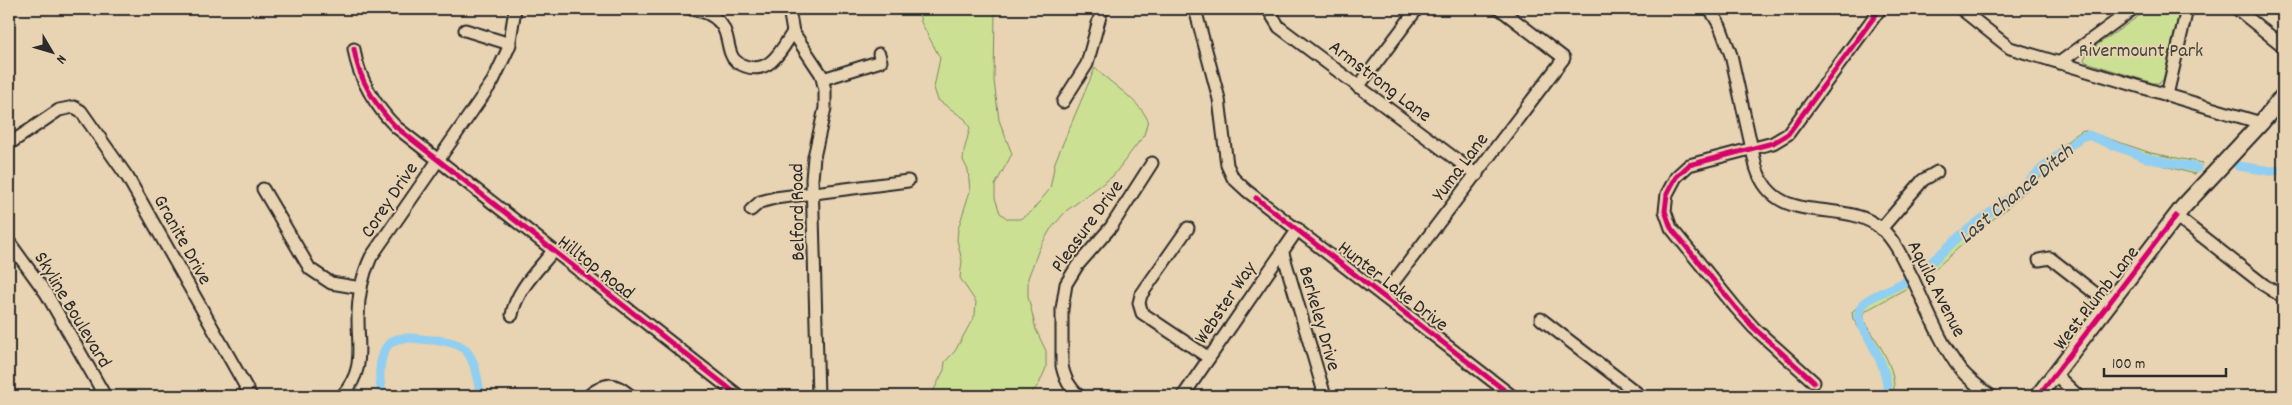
<svg xmlns="http://www.w3.org/2000/svg" width="2292" height="405" font-family="Dekko,sans-serif">
<style>
.green{fill:#cce094;stroke:#7c8660}
.lines{fill:none;stroke-linecap:round;stroke-linejoin:round}
.canal{stroke:#90cff1;stroke-width:9}
.minor-casing{stroke:#2b2b2b;stroke-width:15}
.major-casing{stroke:#2b2b2b;stroke-width:19}
.minor{stroke:#e8d3b2;stroke-width:11}
.major{stroke:#e8d3b2;stroke-width:15}
.cycleway-casing{stroke:#e8d3b2;stroke-width:8}
.cycleway{stroke:#d6006c;stroke-width:5}
.labels{text-anchor:middle;stroke-width:4;stroke-linejoin:round;paint-order:stroke}
.park-label{font-size:20px;fill:#43463b;stroke:#e8d3b2}
.street-label{font-size:20px;fill:#2b2b2b;stroke:#e8d3b2}
.water-label{font-size:21px;font-style:italic;fill:#3a4449;stroke:#e8d3b2}
</style>
<rect width="100%" height="100%" fill="#e8d3b2"/>
<filter id="ink" filterUnits="userSpaceOnUse"><feTurbulence type="fractalNoise" baseFrequency=".02" numOctaves="2"/><feDisplacementMap in="SourceGraphic" scale="10" xChannelSelector="R" yChannelSelector="G"/><feConvolveMatrix kernelMatrix="1 2 1 2 8 2 1 2 1" color-interpolation-filters="sRGB"/></filter>
<g filter="url(#ink)">
<g class="green">
<path d="M918,9H995L994,81L999,120L1012,154L995,185V198L1000,213L1008,219H1020L1030,213L1050,189L1055,162L1095,68C1113,86 1136,97 1148,120L1144,135L1113,176L1066,211L1050,230L1039,249L1028,278V296L1036,330L1046,351V368L1039,384L1029,396H931L944,370L945,362L955,351L975,315L976,302L960,278L962,261L957,240L958,229L970,191L968,170L963,160L964,151L970,128L965,119L938,100L934,88L940,58L921,22Z"/>
<polygon points="2149,9 2180,9 2163,80 2159,83 2153,83 2086,62 2084,60 2087,52"/>
<path d="M2083,130L2151,153L2203,163L2194,174L2147,161L2088,137L2081,140L2006,209L1974,234L1926,277L1921,269C1953,239 1988,213 2022,184C2043,166 2059,145 2083,130Z"/>
<path d="M1904,279L1909,287L1867,310L1862,316C1875,340 1899,368 1893,396H1884C1889,369 1867,341 1853,319L1852,312L1866,298Z"/>
</g>
<g class="lines">
<g class="canal">
<polyline points="2238,166 2271,171 2283,170"/>
<polyline points="1924,269 1962,234 2015,194 2050,161 2081,137 2088,135 2146,158 2197,168"/>
<path d="M383,396C378,381 377,344 398,339C408,336 423,340 433,340C445,341 460,342 468,353C476,364 478,383 481,396"/>
<path d="M1887,396C1890,369 1869,341 1858,317C1859,296 1889,292 1904,282"/>
</g>
<g class="minor-casing">
<g id="minor">
<path d="M691,9C703,11 713,14 721,24C728,33 727,44 731,54C733,60 739,64 745,66C770,75 782,49 793,32"/>
<polyline points="789,9 793,32 821,74 825,90 825,108 814,157 812,179 818,396"/>
<polyline points="1195,9 1219,99 1227,165 1233,178 1247,191 1512,396"/>
<polyline points="1268,9 1279,27 1477,175"/>
<path d="M1710,9L1720,26L1731,55L1756,167C1776,230 1841,195 1882,229C1896,242 1903,260 1912,277C1925,304 1942,347 1960,369C1969,380 1980,388 1991,396"/>
<polyline points="1961,9 2010,48 2261,123"/>
<polyline points="2237,9 2283,46"/>
<polyline points="465,30 510,44"/>
<path d="M354,49C358,78 376,107 396,127L739,396"/>
<polyline points="2059,63 2133,9"/>
<polyline points="823,79 881,61 879,54"/>
<polyline points="1358,87 1417,9"/>
<polyline points="2167,95 2187,9"/>
<polyline points="1063,102 1087,64 1102,9"/>
<polyline points="9,144 59,110 74,107 81,111 128,178 251,396"/>
<polyline points="263,189 310,269 331,283 361,288"/>
<polyline points="751,210 760,202 775,198 908,181"/>
<polyline points="2176,216 2264,285 2283,297"/>
<polyline points="1188,228 1141,295 1139,303 1142,313 1209,358"/>
<polyline points="1881,229 1923,180 1937,172"/>
<polyline points="9,242 46,293 105,396"/>
<polyline points="1282,250 1325,396"/>
<polyline points="2039,260 2050,258 2109,304"/>
<polyline points="1383,296 1564,58 1500,9"/>
<path d="M512,315C516,290 538,270 553,251"/>
<polyline points="1541,319 1641,396"/>
<polyline points="2055,374 2078,396"/>
<polyline points="1814,382 1754,328 1736,308 1671,228 1665,211 1667,194 1676,177 1689,165 1773,143 1788,134 1880,9"/>
<path d="M342,396C365,370 358,350 358,318C358,297 362,276 371,257L493,81L509,47L515,9"/>
<path d="M588,396C607,382 612,381 631,396"/>
<path d="M1079,396C1069,387 1065,379 1062,366V309L1066,284L1077,266L1111,227L1152,163"/>
<polyline points="1183,396 1298,229"/>
</g>
</g>
<g class="major-casing">
<polyline id="major" points="2038,396 2183,207 2261,123 2283,96"/>
</g>
<use href="#minor" class="minor"/>
<use href="#major" class="major"/>
<g class="cycleway-casing">
<g id="cycleway">
<path d="M354,49C358,78 376,107 396,127L739,396"/>
<polyline points="1256,198 1512,396"/>
<polyline points="1814,382 1754,328 1736,308 1671,228 1665,211 1667,194 1676,177 1689,165 1773,143 1788,134 1880,9"/>
<polyline points="2038,396 2176,216"/>
</g>
</g>
<use href="#cycleway" class="cycleway"/>
</g>
</g>
<g class="labels">
<g class="park-label">
<text x="2141" y="56">Rivermount Park</text>
</g>
<g class="street-label">
<text transform="translate(1381 80) rotate(37)" y="7">Armstrong Lane</text>
<text transform="translate(1459 166) rotate(-53)" y="7">Yuma Lane</text>
<text transform="translate(388 199) rotate(-56)" y="7">Corey Drive</text>
<text transform="translate(796 212) rotate(-91)" y="7">Belford Road</text>
<text transform="translate(1086 225) rotate(-54)" y="7">Pleasure Drive</text>
<text transform="translate(184 239) rotate(61)" y="7">Granite Drive</text>
<text transform="translate(597 266) rotate(38)" y="7">Hilltop Road</text>
<text transform="translate(1394 285) rotate(38)" y="7">Hunter Lake Drive</text>
<text transform="translate(1938 288) rotate(63)" y="7">Aquila Avenue</text>
<text transform="translate(2095 297) rotate(-52)" y="7">West Plumb Lane</text>
<text transform="translate(1224 302) rotate(-56)" y="7">Webster Way</text>
<text transform="translate(74 309) rotate(59)" y="7">Skyline Boulevard</text>
<text transform="translate(1321 318) rotate(74)" y="7">Berkeley Drive</text>
</g>
<g class="water-label">
<text transform="translate(2015 193) rotate(-40)" y="7">Last Chance Ditch</text>
</g>
</g>
<rect width="2292" height="405" fill="none" stroke="#e8d3b2" stroke-width="30"/>
<rect x="15" y="15" width="2262" height="375" fill="none" stroke="#2b2b2b" stroke-width="2" filter="url(#ink)"/>
<g transform="translate(52 52) rotate(128)" stroke="#e8d3b2" stroke-width="4" paint-order="stroke">
<path d="M0-4L9 19L0 12L-9 19Z" fill="#2b2b2b"/>
<text y="-8" font-size="14" font-weight="bold" text-anchor="middle" fill="#2b2b2b">N</text>
</g>
<path d="M2104 368v8h122v-8" fill="none" stroke="#2b2b2b" stroke-width="2.5"/>
<text x="2112" y="368" font-size="15" fill="#2b2b2b" stroke="#e8d3b2" stroke-width="4" paint-order="stroke">100 m</text>
</svg>
